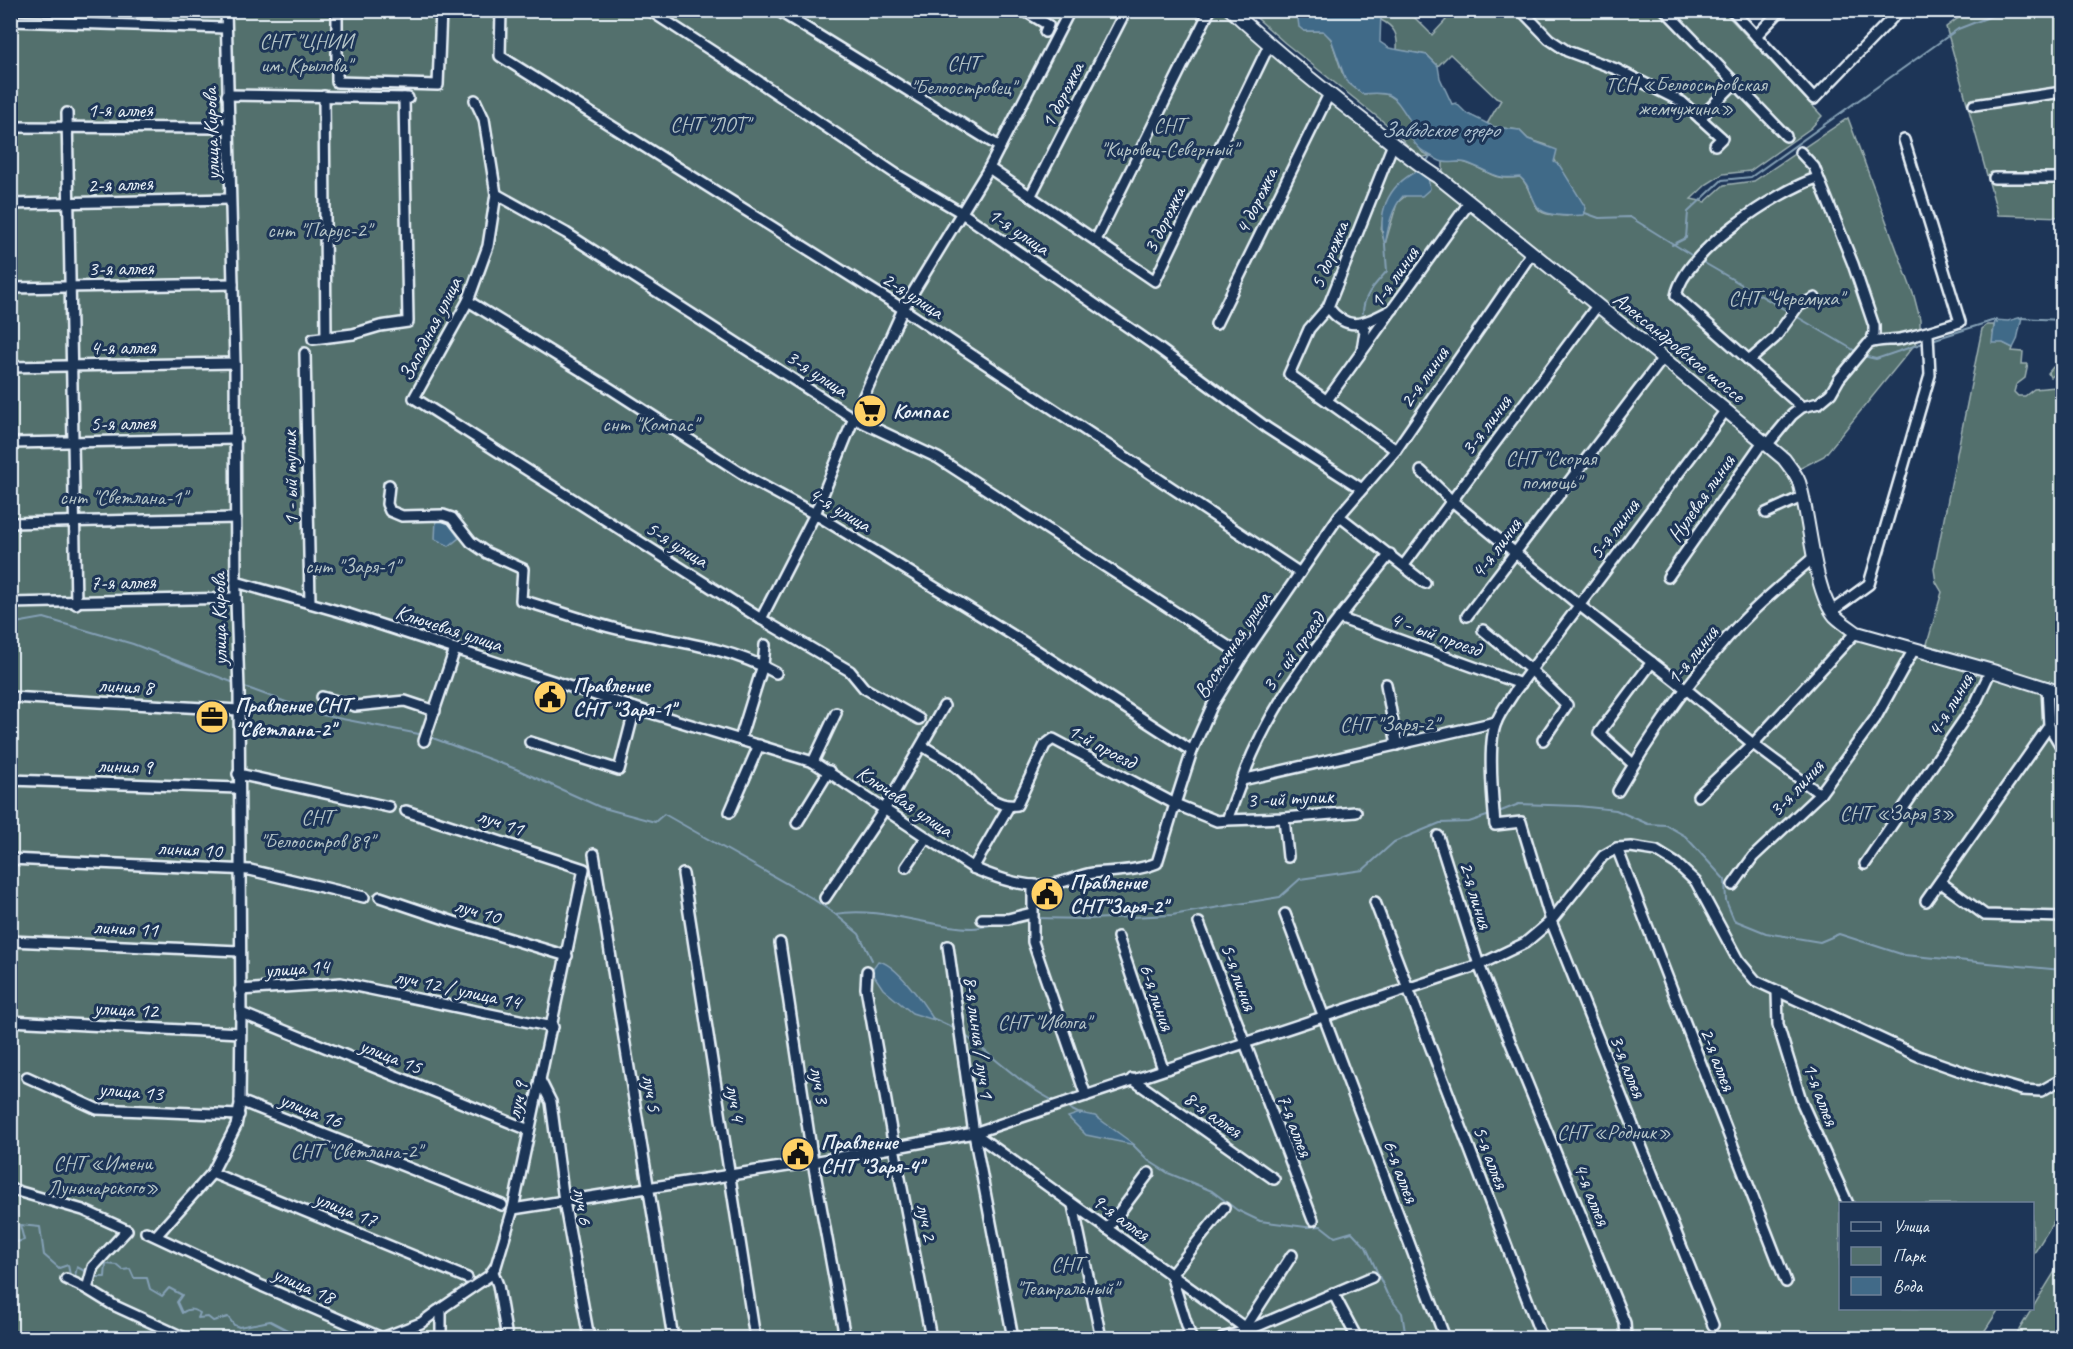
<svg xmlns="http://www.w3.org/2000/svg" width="2073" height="1349" font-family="Caveat,sans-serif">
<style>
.green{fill:#526f6d;stroke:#9db0b2;stroke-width:1.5;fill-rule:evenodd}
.water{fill:#416a88;stroke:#84a0b5;stroke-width:1.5}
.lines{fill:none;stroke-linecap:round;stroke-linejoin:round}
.stream{stroke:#84a0b5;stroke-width:2}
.minor-casing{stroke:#e8f1f8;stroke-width:14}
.tertiary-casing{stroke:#e8f1f8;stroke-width:16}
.minor{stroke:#1d3557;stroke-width:9}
.tertiary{stroke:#1d3557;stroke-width:12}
.labels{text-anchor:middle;stroke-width:6;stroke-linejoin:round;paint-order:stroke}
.park-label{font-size:21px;fill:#b4c4c7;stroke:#1d3557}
.street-label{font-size:21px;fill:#e8f1f8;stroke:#1d3557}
.poi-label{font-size:21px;font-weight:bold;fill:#e8f1f8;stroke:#1d3557;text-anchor:start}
.water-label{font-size:22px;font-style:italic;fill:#aec2d1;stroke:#1d3557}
</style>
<rect width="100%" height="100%" fill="#1d3557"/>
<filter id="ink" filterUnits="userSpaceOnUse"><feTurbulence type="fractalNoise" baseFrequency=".0167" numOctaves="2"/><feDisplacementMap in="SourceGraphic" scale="12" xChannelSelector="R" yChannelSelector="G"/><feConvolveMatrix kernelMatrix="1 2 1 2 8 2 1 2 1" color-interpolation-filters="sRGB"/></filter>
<g filter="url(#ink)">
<g class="green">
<path d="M10,11H1231L1443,181V162C1450,162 1459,161 1466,163C1491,171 1490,181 1520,177C1531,187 1530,201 1539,210C1545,216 1559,215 1567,216L1582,203C1571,182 1556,166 1547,145L1528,139L1519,130L1494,127L1487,124L1501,100L1496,98L1450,54L1438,66L1427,55L1397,50C1398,35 1395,27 1381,20V11H1408L1432,35L1446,20L1438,11H1723L1822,116L1811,128L1750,171L1723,174L1707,184L1691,199L1705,202L1724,185L1754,181L1848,118L1914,296L1920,319V338L1824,456L1797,470L1763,440L1798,480L1826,598L1857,633L1925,651L1942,592L1936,582L1934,569L1982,329L1987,325H1994L1993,333L2003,343L2013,348L2012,351L2023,352L2022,364H2028L2025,378L2016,385L2014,392L2018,396H2025L2034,389L2056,387L2061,377L2060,373L2050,377L2048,373L2053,367L2062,368V1208L2033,1255L2032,1204H1840V1308L1999,1309L1980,1338H11ZM1428,177L1397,203L1385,244L1381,230L1386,203Z"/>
<path d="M1249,11H1301L1298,19L1304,31H1324L1331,39L1342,72L1362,94C1393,91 1393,95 1410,119L1408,130L1422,152L1430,156L1418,158L1395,131L1285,43Z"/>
<polygon points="1968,11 2062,11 2062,217 1998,215 1946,27"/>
<polygon points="2062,1260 2062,1338 2014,1338"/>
</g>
<g class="water">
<path d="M1301,11H1381L1380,42L1389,48L1427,55L1438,66L1440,78L1452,104L1456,103L1466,113L1494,127L1519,130L1528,139L1557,150L1554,162L1560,166L1586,208L1584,215C1572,216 1544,218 1537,206C1531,196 1530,185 1520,177C1493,180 1490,171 1467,163C1459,160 1451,164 1444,162C1439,162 1435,158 1431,156C1415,148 1407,137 1409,119C1393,95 1393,91 1362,94L1346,81L1331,39L1323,31H1304L1299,27L1298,19Z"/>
<path d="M1417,171L1428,177L1430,189L1422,196H1403C1391,209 1388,228 1385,245C1376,214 1387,186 1417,171Z"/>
<polygon points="2022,317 2017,340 2013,348 2003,343 1992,343 1995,320 2008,321"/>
<polygon points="436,519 447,521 459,538 449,546 435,539"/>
<path d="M878,961C896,963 924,1004 934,1020L912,1013L883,989L871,971Z"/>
<polygon points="1080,1113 1095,1116 1135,1145 1086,1135 1068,1117"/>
</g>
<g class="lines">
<g class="stream">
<polyline points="1425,164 1430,156"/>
<polyline points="1585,213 1599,218 1630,217 1696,258"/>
<polyline points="1672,245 1686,238 1688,212 1722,180 1751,177 1958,29 2007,10"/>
<polyline points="1701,261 1789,312"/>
<path d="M1363,313C1363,295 1376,284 1387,271L1385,245"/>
<polyline points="1794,315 1857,352"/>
<polyline points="2021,318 2062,320"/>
<polyline points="1932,340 1995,320 1997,323"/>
<polyline points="1863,356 1876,359 1923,343"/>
<polyline points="10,624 44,618 133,644 237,684"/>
<polyline points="242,686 322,715 424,735"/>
<path d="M430,737L516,769L600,807L655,822L664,814L810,897L835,914C880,906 927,927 972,928C981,928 991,925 1000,923"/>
<polyline points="1496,813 1519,804 1578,806 1616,810 1648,824 1666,825 1685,836 1725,880 1726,901 1734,920 1766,933 1820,942 1839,934 1904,955 2062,970"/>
<polyline points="835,914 859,934 872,960"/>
<polyline points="1035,918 1090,919 1172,915 1280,897 1300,879 1363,870 1394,842 1440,823 1469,822 1490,815"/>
<polyline points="932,1018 954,1028"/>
<path d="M963,1034C995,1057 1022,1086 1058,1103"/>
<polyline points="1064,1106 1080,1114"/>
<polyline points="1132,1144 1149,1161 1168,1173 1212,1191 1237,1210 1260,1221 1306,1227 1321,1226 1335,1237 1352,1232 1366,1247 1387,1294 1402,1313 1406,1338"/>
<polyline points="10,1244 24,1240 20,1225 40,1227 44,1255 59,1268 68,1265 70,1275 75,1276 77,1267 88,1273"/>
<path d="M95,1277H105L106,1264L117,1265L123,1270L130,1269L134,1278H147L150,1289L162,1296L169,1288L182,1295L177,1302L182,1313C189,1308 193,1309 200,1313L198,1318L208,1317L213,1321L228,1317L234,1325L239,1327L270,1321L295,1334L297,1338"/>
<polyline points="355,1330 357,1338"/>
<polyline points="345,1338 346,1331 350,1329"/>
<path d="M407,1338L408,1334C415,1333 421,1334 427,1338"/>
</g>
<g class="minor-casing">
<g id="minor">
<polyline points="337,10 337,82 438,85 441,10"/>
<polyline points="501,10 500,56 903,309 1300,573"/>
<polyline points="649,10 752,77 896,174 962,213 1157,347 1267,428 1362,489"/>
<polyline points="777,10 1000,147"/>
<polyline points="1023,10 1048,25 1045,32"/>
<polyline points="1521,10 1549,39 1567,51 1616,69 1682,102 1722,138 1715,145"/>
<polyline points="1665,10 1786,136"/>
<polyline points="1732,10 1814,99 1900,10"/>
<polyline points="10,21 226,28"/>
<polyline points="1756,36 1781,10"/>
<polyline points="227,95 408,98"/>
<polyline points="324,96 326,337"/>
<polyline points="475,100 484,119 496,194 488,246 468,301 414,398 761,619 850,671 864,688 919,719"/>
<polyline points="1974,105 2062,92"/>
<polyline points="67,113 76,604"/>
<polyline points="1700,118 1735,83"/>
<polyline points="10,127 229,128"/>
<polyline points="1393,144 1328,307 1309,329 1289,374 1396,450"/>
<polyline points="1800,152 1814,167 1853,264 1874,326 1874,333 1871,342"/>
<polyline points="989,168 1155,281 1269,45"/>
<polyline points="1994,178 2062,178"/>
<polyline points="496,194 566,233 853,418 938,458 1243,656"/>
<polyline points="1031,195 1126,10"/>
<polyline points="10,204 230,199"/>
<polyline points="1096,240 1210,10"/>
<polyline points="10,288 233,284"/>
<polyline points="468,301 611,389 752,480 815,514 1019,639 1192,751"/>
<path d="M1328,307C1349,335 1367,322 1393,309"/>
<polyline points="1216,324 1329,94"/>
<polyline points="1360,324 1365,331 1362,350"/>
<polyline points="313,339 353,334 380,326 408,322 404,98"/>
<polyline points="305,353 310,603"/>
<polyline points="1749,361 1775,338 1798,306 1815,298"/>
<polyline points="10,367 235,363"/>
<polyline points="1327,400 1469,203"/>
<path d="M1802,407L1676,296C1684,252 1777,191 1817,178"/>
<polyline points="10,443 236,439"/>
<path d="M1768,444L1792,415L1802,407L1819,403L1831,393L1839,379L1868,344C1877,339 1889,341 1900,339C1920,335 1940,328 1960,322L1904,140"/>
<polyline points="1421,471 1452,501 1579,605 1686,689 1753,744 1820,794"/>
<path d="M389,485L387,504L390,511L402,516L443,515L452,518L471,542L487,553L523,569L521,600C552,609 582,620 613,628C668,641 726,645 776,673"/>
<polyline points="1766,513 1802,497"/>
<polyline points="1339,516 1425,583"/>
<polyline points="10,523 236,518"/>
<polyline points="1404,565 1597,306"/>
<polyline points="1668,577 1764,440"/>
<path d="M236,582L348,614L635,708L813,762L973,868C999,879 1029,890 1058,883C1070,880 1081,875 1093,873C1115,871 1137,871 1157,863L1175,804L1217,821L1227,820L1242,780L1496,722"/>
<polyline points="10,603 236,598"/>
<polyline points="1832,611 1869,584 1930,375 1928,335"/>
<polyline points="1467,616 1663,358"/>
<polyline points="1339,618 1521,684"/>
<polyline points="761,619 815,514 854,418 903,309 989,168 1070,10"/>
<polyline points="1483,630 1531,670 1567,705 1543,740"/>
<polyline points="1386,684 1397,745"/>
<polyline points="2047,687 2049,726 2062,748"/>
<polyline points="10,697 239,710"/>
<polyline points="322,697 355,706 405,701 435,711"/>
<polyline points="740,739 763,665 765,645"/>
<polyline points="424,741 455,649"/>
<polyline points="530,742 619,770 635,708"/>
<path d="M923,746C933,753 945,759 955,766C974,780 990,809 1017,805L1045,745L1053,739L1175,804L1192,751L1212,706L1243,656L1339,516L1396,450L1531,254"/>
<polyline points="813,762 836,713"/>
<polyline points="1633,764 1599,733 1652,662"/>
<polyline points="238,774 389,807"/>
<polyline points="10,780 238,788"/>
<path d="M1242,780C1273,694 1334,625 1390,554"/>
<path d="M1618,791C1649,738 1686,685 1727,638C1753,608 1784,583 1814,557"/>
<polyline points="1698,796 1753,744 1856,632"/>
<polyline points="406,811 584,869 513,1209 496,1266 489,1276 439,1310"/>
<polyline points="730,812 759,745"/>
<polyline points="1284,818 1288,857"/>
<polyline points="1227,820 1284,818 1356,812"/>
<polyline points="797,823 829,771"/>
<polyline points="1438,836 1479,965 1625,1323 1626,1338"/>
<polyline points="1617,848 1786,1282"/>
<polyline points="594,854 673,1338"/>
<polyline points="10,859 250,870 364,897"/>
<polyline points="1865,864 1976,702 1991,670"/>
<polyline points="906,867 926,838"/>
<polyline points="973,868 1009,806"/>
<polyline points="683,874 755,1338"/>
<polyline points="1940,882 1985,915 2062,917"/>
<polyline points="1033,885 1033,942 1086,1096"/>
<polyline points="1733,885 1753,857 1820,794 1875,719 1914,649"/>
<polyline points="380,897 454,922 567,956"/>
<polyline points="825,898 884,810 944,706"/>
<polyline points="1926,901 2049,726"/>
<polyline points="1375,902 1542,1338"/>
<polyline points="1285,914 1445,1338"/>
<polyline points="982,919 1008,919 1032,913"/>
<polyline points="1199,923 1313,1220"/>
<polyline points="1118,937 1163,1069"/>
<polyline points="10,941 239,951"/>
<polyline points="780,943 813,1162 845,1338"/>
<polyline points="948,946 974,1134 1013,1338"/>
<polyline points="867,971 866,988 894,1147 931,1338"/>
<polyline points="240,990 341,983 553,1027"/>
<polyline points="1777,992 1778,1025 1802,1103 1848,1204"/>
<polyline points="241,1013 529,1130"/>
<polyline points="10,1021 240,1033"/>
<polyline points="27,1077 97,1109 239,1115"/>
<polyline points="1132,1079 1274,1179"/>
<polyline points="540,1080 551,1102 564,1201 589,1338"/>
<polyline points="240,1101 502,1205"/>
<polyline points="974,1133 1248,1330"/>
<polyline points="212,1173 467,1278"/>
<polyline points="10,1189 83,1210 127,1230 93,1267 87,1289"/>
<polyline points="1073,1205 1101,1338"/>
<polyline points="513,1209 813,1162 974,1133 1479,965 1525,943 1551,921 1603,856 1617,848 1631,847 1656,851 1677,864 1696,882 1738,960 1756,981 1918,1056 1972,1075 2022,1090 2041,1091 2062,1079"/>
<polyline points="1107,1229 1149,1173"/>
<polyline points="146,1232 262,1286 382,1338 421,1323 437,1311"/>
<polyline points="156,1236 212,1173 236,1126 240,1104 241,1013 239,691 236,598 235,363 226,10"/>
<polyline points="493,1272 498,1285 507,1338"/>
<polyline points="66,1279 87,1289 113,1305 185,1338"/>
<polyline points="1333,1293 1357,1338"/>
<polyline points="441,1309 441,1338"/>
<path d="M1713,1325L1551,921L1521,822L1495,825C1493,802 1487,743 1496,723C1500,712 1509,701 1515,691L1726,410"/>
<polyline points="1245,1328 1292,1255"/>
<polyline points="1191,1338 1171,1275 1224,1208"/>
<polyline points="1223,1338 1248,1330 1372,1277"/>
</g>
</g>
<g class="tertiary-casing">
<path id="tertiary" d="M1231,10C1275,51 1321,88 1369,125C1392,143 1414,162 1438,177L1663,358L1784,459C1789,466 1796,474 1799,482C1810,516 1813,590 1835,616C1841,622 1850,628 1857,633L1996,672L2062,693"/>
</g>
<use href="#minor" class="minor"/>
<use href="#tertiary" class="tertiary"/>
</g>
</g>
<defs>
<g id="supermarket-disc" transform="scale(1.725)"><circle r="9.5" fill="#ffd166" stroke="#1d3557"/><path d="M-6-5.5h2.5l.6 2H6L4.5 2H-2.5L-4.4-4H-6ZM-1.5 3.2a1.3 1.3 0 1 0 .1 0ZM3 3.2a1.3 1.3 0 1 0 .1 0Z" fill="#111"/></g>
<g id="civic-disc" transform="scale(1.725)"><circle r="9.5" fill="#ffd166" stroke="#1d3557"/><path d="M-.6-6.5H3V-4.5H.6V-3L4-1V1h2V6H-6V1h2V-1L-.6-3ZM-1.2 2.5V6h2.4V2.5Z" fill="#111"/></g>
<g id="office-disc" transform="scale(1.725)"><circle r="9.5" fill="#ffd166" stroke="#1d3557"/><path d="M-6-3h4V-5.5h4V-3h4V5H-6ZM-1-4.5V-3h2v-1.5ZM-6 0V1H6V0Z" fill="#111"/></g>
</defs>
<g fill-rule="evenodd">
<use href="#supermarket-disc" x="870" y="411"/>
<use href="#civic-disc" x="550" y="697"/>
<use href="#office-disc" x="212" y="717"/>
<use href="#civic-disc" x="1047" y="894"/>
<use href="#civic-disc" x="798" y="1154"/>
</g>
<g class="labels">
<g class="park-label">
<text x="306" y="48">СНТ "ЦНИИ<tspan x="306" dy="24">им. Крылова"</tspan></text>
<text x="963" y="70">СНТ<tspan x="963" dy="24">"Белоостровец"</tspan></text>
<text x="1686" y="91">ТСН «Белоостровская<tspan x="1686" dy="24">жемчужина»</tspan></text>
<text x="710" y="131">СНТ "ЛОТ"</text>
<text x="1169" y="132">СНТ<tspan x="1169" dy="24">"Кировец-Северный"</tspan></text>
<text x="319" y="237">снт "Парус-2"</text>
<text x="1786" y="305">СНТ "Черемуха"</text>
<text x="650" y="431">снт "Компас"</text>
<text x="1551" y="465">СНТ "Скорая<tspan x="1551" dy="24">помощь"</tspan></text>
<text x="123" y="504">снт "Светлана-1"</text>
<text x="352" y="573">снт "Заря-1"</text>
<text x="1389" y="731">СНТ "Заря-2"</text>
<text x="1897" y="820">СНТ «Заря 3»</text>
<text x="317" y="824">СНТ<tspan x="317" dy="24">"Белоостров 89"</tspan></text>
<text x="1044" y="1029">СНТ "Иволга"</text>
<text x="1614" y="1139">СНТ «Родник»</text>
<text x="356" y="1158">СНТ "Светлана-2"</text>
<text x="103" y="1170">СНТ «Имени<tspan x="103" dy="24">Луначарского»</tspan></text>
<text x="1067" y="1271">СНТ<tspan x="1067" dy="24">"Театральный"</tspan></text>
</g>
<g class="street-label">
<text transform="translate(1062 95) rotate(-63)" y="7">1 дорожка</text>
<text x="120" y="117">1-я аллея</text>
<text transform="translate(211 134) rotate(-92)" y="7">улица Кирова</text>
<text transform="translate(120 184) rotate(-2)" y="7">2-я аллея</text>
<text transform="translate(1256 201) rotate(-64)" y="7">4 дорожка</text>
<text transform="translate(1164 220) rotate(-64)" y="7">3 дорожка</text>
<text transform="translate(1019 231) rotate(34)" y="7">1-я улица</text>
<text transform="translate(1329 255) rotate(-68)" y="7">5 дорожка</text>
<text transform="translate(121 268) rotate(-1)" y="7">3-я аллея</text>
<text transform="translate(1394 277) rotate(-55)" y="7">1-я линия</text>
<text transform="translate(913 295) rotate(33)" y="7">2-я улица</text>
<text transform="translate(430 329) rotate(-63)" y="7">Западная улица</text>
<text transform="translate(123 347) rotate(-1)" y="7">4-я аллея</text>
<text transform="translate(1679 347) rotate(39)" y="7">Александровское шоссе</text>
<text transform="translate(817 373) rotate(33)" y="7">3-я улица</text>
<text transform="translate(1424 377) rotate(-55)" y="7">2-я линия</text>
<text transform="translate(123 423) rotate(-1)" y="7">5-я аллея</text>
<text transform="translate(1486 425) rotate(-53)" y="7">3-я линия</text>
<text transform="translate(290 478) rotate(-91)" y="7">1 - ый тупик</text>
<text transform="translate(1701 498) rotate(-55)" y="7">Нулевая линия</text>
<text transform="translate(840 509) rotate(31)" y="7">4-я улица</text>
<text transform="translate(1614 529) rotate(-53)" y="7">5-я линия</text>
<text transform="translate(677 544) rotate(32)" y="7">5-я улица</text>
<text transform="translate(1496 548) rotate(-53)" y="7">4-я линия</text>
<text transform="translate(123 582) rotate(-1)" y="7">7-я аллея</text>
<text transform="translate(219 619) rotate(-91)" y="7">улица Кирова</text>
<text transform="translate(449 628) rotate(18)" y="7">Ключевая улица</text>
<text transform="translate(1436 634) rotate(20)" y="7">4 - ый проезд</text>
<text transform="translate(1232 645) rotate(-57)" y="7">Восточная улица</text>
<text transform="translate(1293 652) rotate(-54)" y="7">3 - ий проезд</text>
<text transform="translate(1692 655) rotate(-51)" y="7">1-я линия</text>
<text transform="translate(126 686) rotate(3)" y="7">линия 8</text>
<text transform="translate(1950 705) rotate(-59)" y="7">4-я линия</text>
<text transform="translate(1102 746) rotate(28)" y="7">1-й проезд</text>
<text transform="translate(125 766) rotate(2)" y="7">линия 9</text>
<text transform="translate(1796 788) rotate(-47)" y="7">3-я линия</text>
<text transform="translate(1290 798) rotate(-3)" y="7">3 -ий тупик</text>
<text transform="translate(905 801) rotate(34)" y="7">Ключевая улица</text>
<text transform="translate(501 822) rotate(19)" y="7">луч 11</text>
<text transform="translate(190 849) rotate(3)" y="7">линия 10</text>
<text transform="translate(1476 895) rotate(73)" y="7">2-я линия</text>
<text transform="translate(478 911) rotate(17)" y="7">луч 10</text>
<text transform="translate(126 928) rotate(3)" y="7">линия 11</text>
<text transform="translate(297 968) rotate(-4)" y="7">улица 14</text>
<text transform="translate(1239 977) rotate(70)" y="7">5-я линия</text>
<text transform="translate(458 989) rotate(12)" y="7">луч 12 / улица 14</text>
<text transform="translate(1157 997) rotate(71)" y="7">6-я линия</text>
<text transform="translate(126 1009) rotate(3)" y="7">улица 12</text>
<text transform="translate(979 1037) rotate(82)" y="7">8-я линия / луч 1</text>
<text transform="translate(391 1056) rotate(22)" y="7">улица 15</text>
<text transform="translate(1718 1059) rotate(69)" y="7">2-я аллея</text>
<text transform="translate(1628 1066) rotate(68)" y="7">3-я аллея</text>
<text transform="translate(820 1085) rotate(81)" y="7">луч 3</text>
<text transform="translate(131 1091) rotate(5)" y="7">улица 13</text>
<text transform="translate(652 1093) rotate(81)" y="7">луч 5</text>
<text transform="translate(1821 1094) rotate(69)" y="7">1-я аллея</text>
<text transform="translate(517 1100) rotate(-77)" y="7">луч 9</text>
<text transform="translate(736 1103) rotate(81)" y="7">луч 4</text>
<text transform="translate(311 1110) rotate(22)" y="7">улица 16</text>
<text transform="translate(1213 1114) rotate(35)" y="7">8-я аллея</text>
<text transform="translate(1295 1125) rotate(69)" y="7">7-я аллея</text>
<text transform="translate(1491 1157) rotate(69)" y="7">5-я аллея</text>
<text transform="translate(1401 1171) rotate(69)" y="7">6-я аллея</text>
<text transform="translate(1592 1194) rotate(68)" y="7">4-я аллея</text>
<text transform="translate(583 1206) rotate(81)" y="7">луч 6</text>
<text transform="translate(346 1209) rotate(22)" y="7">улица 17</text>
<text transform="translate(1121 1217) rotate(36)" y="7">9-я аллея</text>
<text transform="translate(927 1222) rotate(79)" y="7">луч 2</text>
<text transform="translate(304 1285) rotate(24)" y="7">улица 18</text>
</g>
<g class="poi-label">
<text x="893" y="418">Компас</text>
<text x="573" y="692">Правление<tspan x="573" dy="24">СНТ "Заря-1"</tspan></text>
<text x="235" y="712">Правление СНТ<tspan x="235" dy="24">"Светлана-2"</tspan></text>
<text x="1070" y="889">Правление<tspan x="1070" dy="24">СНТ"Заря-2"</tspan></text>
<text x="821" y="1149">Правление<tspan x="821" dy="24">СНТ "Заря-4"</tspan></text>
</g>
<g class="water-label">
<text x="1440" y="137">Заводское озеро</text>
</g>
</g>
<rect width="2073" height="1349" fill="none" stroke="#1d3557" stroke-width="36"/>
<rect x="18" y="18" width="2037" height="1313" fill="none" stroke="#e8f1f8" stroke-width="2" filter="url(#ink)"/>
<rect x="1839" y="1202" width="195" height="108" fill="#1d3557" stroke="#6e8097" stroke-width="1.5"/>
<rect x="1851" y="1222" width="30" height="9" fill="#1d3557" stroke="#6e8097" stroke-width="1.5"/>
<text x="1893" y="1232" font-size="18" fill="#e8f1f8">Улица</text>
<rect x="1851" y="1247" width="30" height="18" fill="#526f6d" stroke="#6e8097" stroke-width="1.5"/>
<text x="1893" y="1262" font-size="18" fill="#e8f1f8">Парк</text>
<rect x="1851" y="1277" width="30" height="18" fill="#416a88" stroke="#6e8097" stroke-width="1.5"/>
<text x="1893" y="1292" font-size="18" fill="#e8f1f8">Вода</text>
</svg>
